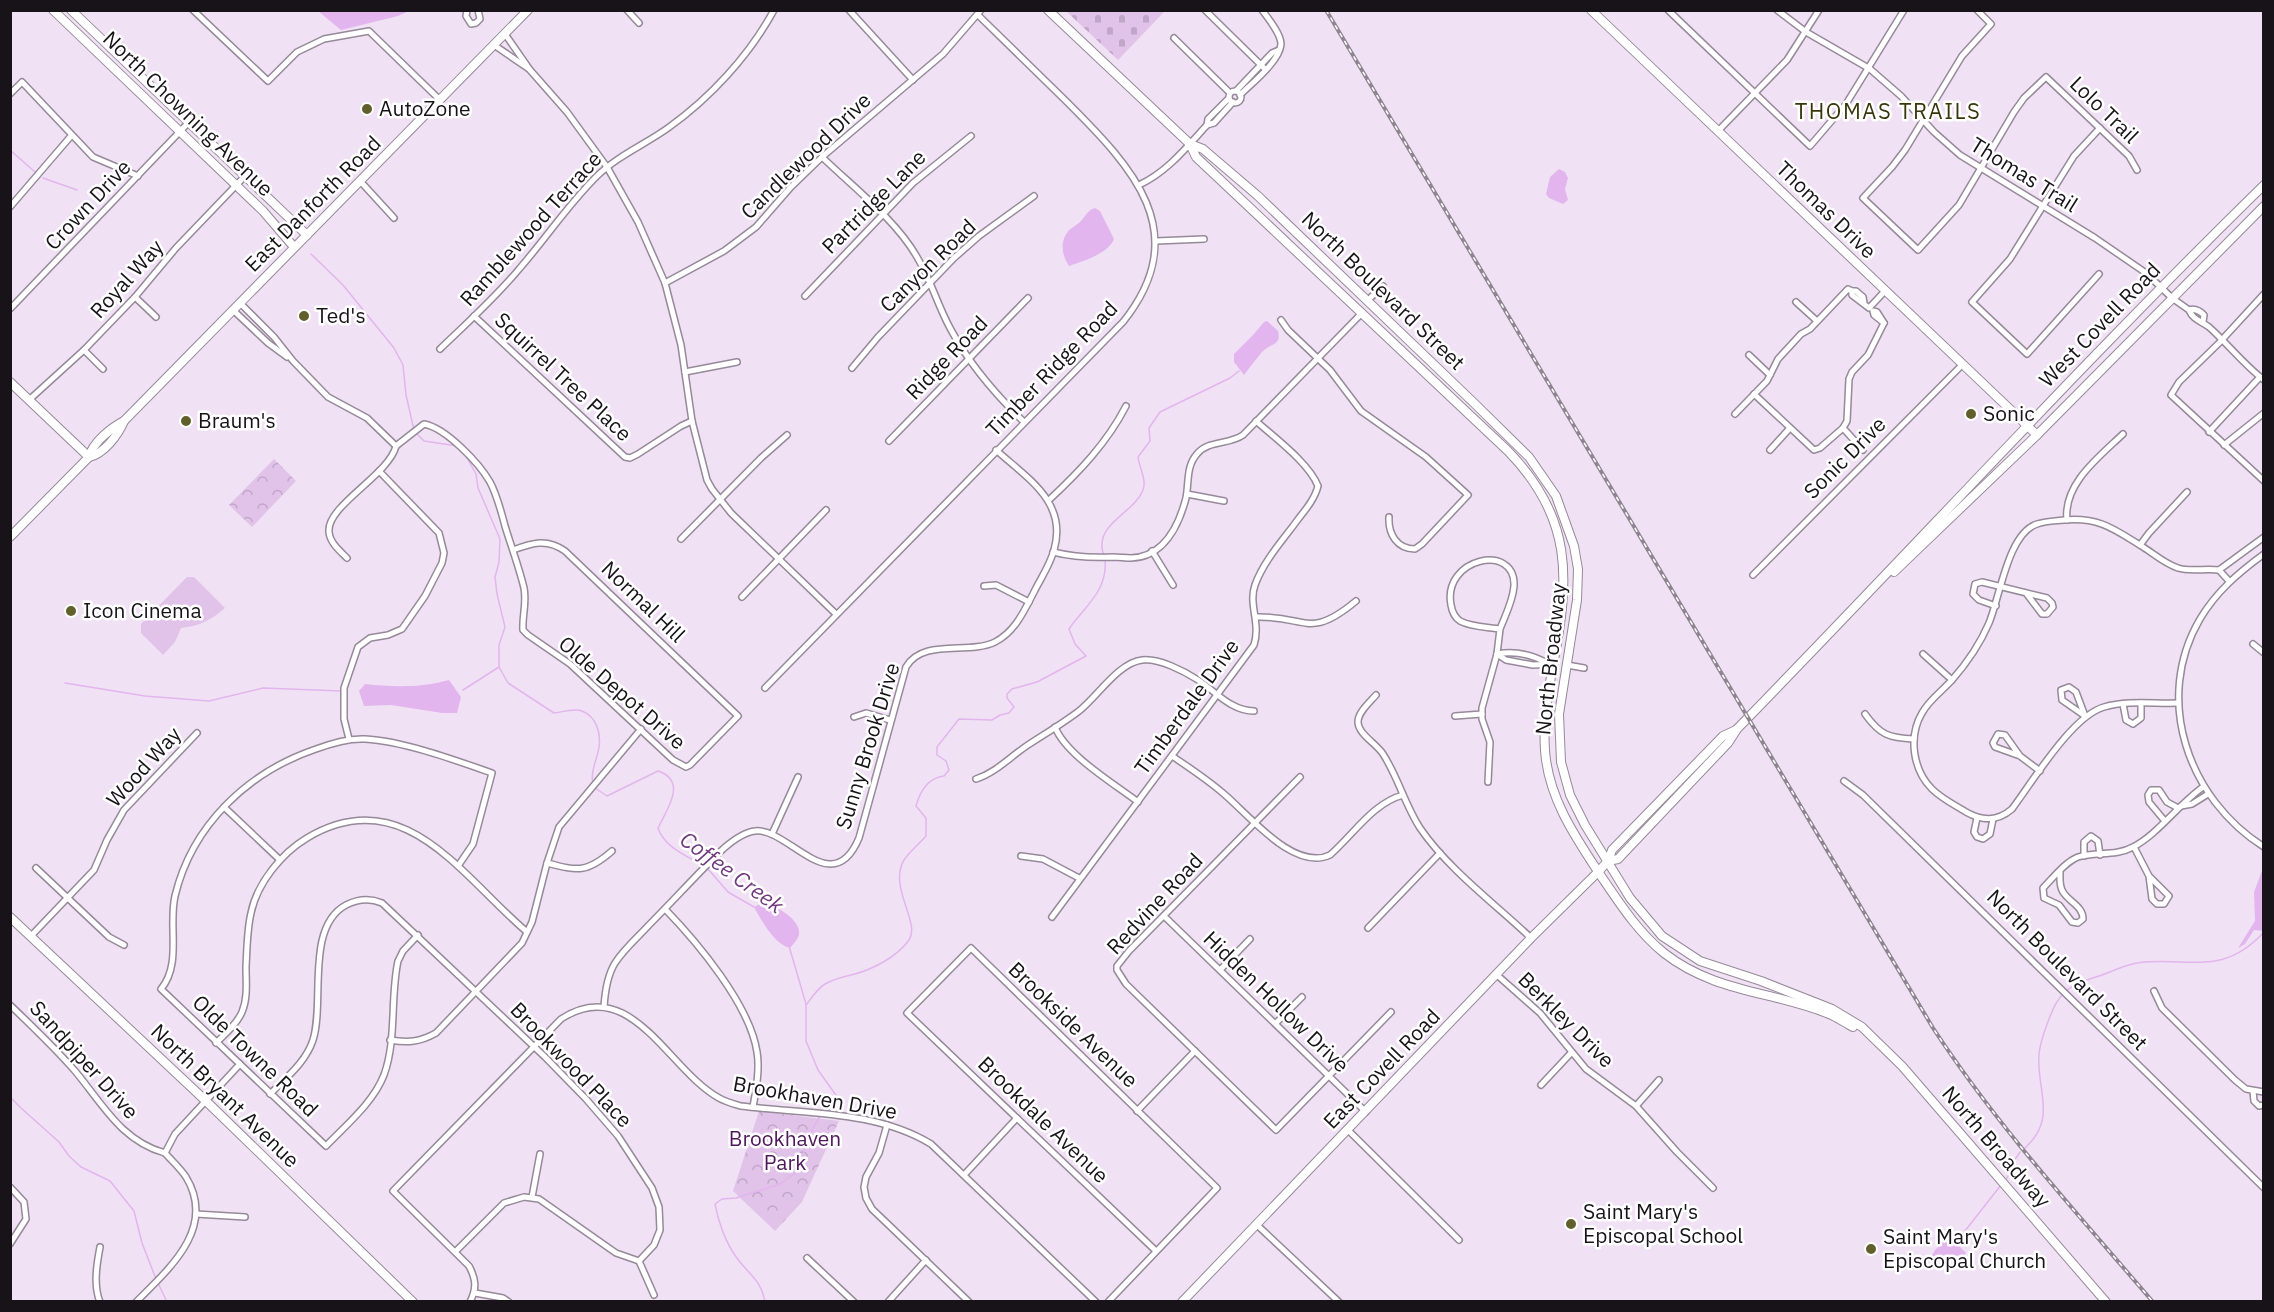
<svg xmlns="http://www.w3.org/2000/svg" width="2274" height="1312" font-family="'IBM Plex Sans',sans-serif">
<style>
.grass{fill:#e1c2e9}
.cemetery{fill:url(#cemetery-stones)}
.park{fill:url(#park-crowns)}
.water{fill:#e3b5ee}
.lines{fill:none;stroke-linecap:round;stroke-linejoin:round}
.stream{stroke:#e3b5ee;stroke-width:1.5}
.street-casing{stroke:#968999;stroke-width:8}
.secondary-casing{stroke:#968999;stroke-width:10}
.street{stroke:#fff;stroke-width:5}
.secondary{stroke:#fff;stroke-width:8}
.rail-casing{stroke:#8e8591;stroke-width:4}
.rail{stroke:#fff;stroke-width:1.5;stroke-dasharray:4.5;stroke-linecap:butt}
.poi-dot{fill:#615f2b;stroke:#fff;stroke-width:2}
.labels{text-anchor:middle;stroke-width:5;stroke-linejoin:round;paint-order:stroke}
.poi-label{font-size:21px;fill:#171319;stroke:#fff;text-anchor:start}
.street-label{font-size:21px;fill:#171319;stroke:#fff}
.park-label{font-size:21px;fill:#4e185b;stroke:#fff}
.neighbourhood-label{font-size:22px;letter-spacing:1.5px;fill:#38360b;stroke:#fff}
.water-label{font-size:22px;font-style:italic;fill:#6f397d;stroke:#fff}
</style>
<defs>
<pattern id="cemetery-stones" width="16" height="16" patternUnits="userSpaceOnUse" patternTransform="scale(1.5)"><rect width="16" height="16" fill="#e1c2e9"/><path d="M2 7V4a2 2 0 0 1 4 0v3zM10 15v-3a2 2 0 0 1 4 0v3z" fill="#c0a6c7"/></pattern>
<pattern id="park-crowns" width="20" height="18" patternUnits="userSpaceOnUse" patternTransform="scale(1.5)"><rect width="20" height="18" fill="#e1c2e9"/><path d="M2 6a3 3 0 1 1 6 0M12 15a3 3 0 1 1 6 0" fill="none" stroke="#c0a6c7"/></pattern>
</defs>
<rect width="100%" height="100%" fill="#f0e2f4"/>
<path class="grass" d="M187,577H194L225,608C211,620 200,626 181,628L175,642L163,655L141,633V624Z"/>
<polygon class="cemetery" points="1066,11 1165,11 1118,60"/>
<g class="park">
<polygon points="274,459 296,481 252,527 229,505"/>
<polygon points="759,1111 839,1121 802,1202 775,1231 733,1191"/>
</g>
<g class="water">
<polygon points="318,11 409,11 398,16 341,30"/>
<polygon points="1559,169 1565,172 1568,178 1565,189 1568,200 1563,204 1549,198 1546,194 1550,177"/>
<path d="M1095,208L1100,211L1114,239C1108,254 1083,261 1069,266C1062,255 1059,242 1069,230C1073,227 1078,224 1081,221C1086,215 1088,210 1095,208Z"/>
<path d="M1267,321L1278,331C1282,346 1270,343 1262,352C1256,359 1250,367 1244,375L1234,362V354L1253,335L1264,322Z"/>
<path d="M449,680L461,697L457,713H442L391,705L364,706L359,691L365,684C394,687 420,688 449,680Z"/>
<polygon points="2263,868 2263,931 2254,930 2245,944 2238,948 2255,921 2254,892"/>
<path d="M762,903C773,903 798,918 799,931C800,938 794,943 790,948C775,945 761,920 754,907Z"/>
<polygon points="1949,1236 1966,1253 1964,1256 1944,1255 1931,1264 1929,1261 1935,1250"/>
</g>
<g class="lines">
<g class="stream">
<polyline points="10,150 35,172"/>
<polyline points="43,178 77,190"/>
<polyline points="311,254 343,285 394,348 403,365 406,395 414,430"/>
<polyline points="417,434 424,441 457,446"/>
<path d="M466,456L476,474L478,488L500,539L499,562L495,577L497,594L505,627L499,645V667L508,683L554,713C563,712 574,708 582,711C597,717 601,734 599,747C597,760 590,772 593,784"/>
<path d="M1104,556C1092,524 1134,514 1143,490C1147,480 1139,467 1138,457L1150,441L1149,428L1160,412L1230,378L1239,371"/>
<polyline points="65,683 145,696 209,701 263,688 341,691"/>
<polyline points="463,690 499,667"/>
<path d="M595,788L607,796L658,771C688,781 667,809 658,828C664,847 687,856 704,866"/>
<polyline points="708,869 728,892 754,907"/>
<polyline points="789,946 806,1004 806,1041 818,1070 838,1098 836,1105 824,1113"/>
<path d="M807,1004C812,997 817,989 825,984C834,979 842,977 851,975C872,970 897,957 909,940C921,923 888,887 904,860C910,851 919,844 926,836V818L916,806C920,791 928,778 944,776L949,770L946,761L937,755V747L959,719L992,720L1000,715L1009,713L1014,707L1007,698V694L1012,689L1037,682L1086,656L1075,644L1069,629C1084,607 1108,591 1105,560"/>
<polyline points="10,1097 21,1108 59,1142 69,1156 81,1167 110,1181 134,1211 142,1243 156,1279"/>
<path d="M2025,1148C2058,1118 2036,1090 2039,1054C2040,1042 2045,1030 2049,1019C2053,1009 2057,999 2065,992C2075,983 2090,979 2102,975C2114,971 2124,965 2137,963C2188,956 2222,978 2264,932"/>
<polyline points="2006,1179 2014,1168 2014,1161 2020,1152"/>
<polyline points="1957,1241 2001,1185"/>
<polyline points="158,1283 167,1302"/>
<path d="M765,1302C761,1279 749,1275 737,1258C726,1244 718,1221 715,1204L722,1199L736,1198L780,1184L796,1172L813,1128L820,1116"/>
</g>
<g class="street-casing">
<g id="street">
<polyline points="193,10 268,81 297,52 324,39 369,31 440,100"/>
<polyline points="467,10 466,16 471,24 476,23 480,19 478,10"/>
<polyline points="627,10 639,23"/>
<polyline points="849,10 913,80"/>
<polyline points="1205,10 1265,69"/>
<polyline points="1668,10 1810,146 1846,104 1904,10"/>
<polyline points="1777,10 1806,32 1870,69 1901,96 1934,132 1960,155 2095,238 2146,273 2172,298 2189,310"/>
<polyline points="1977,10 1991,24 1962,56 1905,150 1892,167 1863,198 1918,250 1959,205 2014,112 2024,98 2046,77 2129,156 2137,170"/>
<polyline points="505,34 530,70 567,112 607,167 638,222 665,283 681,345 692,421 707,480 712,489 731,513 836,614"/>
<polyline points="1174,38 1230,93"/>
<polyline points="494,45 529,69"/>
<polyline points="1236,91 1272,53 1279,50"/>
<circle cx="1235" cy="97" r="6"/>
<polyline points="10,94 22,82 93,157 138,176"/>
<path d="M1240,95C1252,83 1280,61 1281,44C1281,34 1268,18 1262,10"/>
<polyline points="1207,125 1214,123 1233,102"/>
<polyline points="1718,131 1787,60 1819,10"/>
<path d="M822,157C853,187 896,220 917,257C931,280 937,304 950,328C968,362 995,394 1024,422"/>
<polyline points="361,182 394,218"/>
<path d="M1139,185C1167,172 1186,148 1207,125L1208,119L1229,98"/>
<polyline points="10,207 71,136"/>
<polyline points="1156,241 1204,239"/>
<polyline points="2099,274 2027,354 1972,302 2010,259 2074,156 2100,128"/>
<polyline points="665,283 724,251 756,227 790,188 822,157 943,54 981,10"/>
<polyline points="2264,294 2219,343 2179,382 2171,395 2264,481"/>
<polyline points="805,296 913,183 971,136"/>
<polyline points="135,297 156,317"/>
<polyline points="1367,301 1383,286"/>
<polyline points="1796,302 1817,321"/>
<polyline points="240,303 274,337 293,361 328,397 367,418 396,446"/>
<polyline points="1864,303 1863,297 1856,291 1852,291 1852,295 1869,308 1885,291"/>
<polyline points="10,309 189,122"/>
<polyline points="233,310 268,343 287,357"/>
<polygon points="1873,311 1877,312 1884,323 1874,315"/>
<polyline points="474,316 625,457 630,458 638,454 681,426 692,421"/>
<path d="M1281,320L1288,330L1330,370L1361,411L1426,457L1468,495L1422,544L1415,549C1397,549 1388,534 1389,517"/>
<path d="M2203,322L2204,315C2200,311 2195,308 2189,310C2193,320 2201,321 2209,327C2228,344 2244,365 2264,380"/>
<path d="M440,349C467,323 496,297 520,268C546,238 568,205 596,177C617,156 644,145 668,128C710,98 749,56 774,10"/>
<polyline points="84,350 103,369"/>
<polyline points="1749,355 1770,375"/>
<polyline points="852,368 878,337 954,258 979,236 1034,196"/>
<polyline points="685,372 737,362"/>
<polyline points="1754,394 1814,450 1820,448 1843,428"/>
<polyline points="29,400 84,350 135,297 176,248 245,176"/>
<polyline points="1735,414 1767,381 1778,359 1801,334 1810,329 1848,289 1852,291"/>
<polyline points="2209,432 2260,377"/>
<polyline points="889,441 1028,298"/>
<polyline points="2224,445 2264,413"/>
<path d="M396,446L424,424C446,428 479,463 490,482C497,495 501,511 505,526C511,546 519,567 524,588C527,603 522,616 523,630L528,635L570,664L673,760L686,767L690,765L738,716L565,551C547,538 532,543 513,550"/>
<polyline points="1770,450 1790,428"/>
<polyline points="1863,450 1843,428 1847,421 1849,379 1852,372 1868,355 1884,323"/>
<polyline points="1187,494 1224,501"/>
<path d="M1049,500C1079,472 1107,443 1126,406"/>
<path d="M2067,520C2063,484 2099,457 2123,434"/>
<polyline points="681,539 761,458 787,435"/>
<polyline points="2140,545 2149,533 2187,492"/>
<polyline points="1152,551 1173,585"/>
<path d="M1053,552C1073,557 1093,558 1113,557C1119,557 1125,558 1131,558C1164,557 1179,525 1186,498C1189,483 1186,466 1197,454C1208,440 1229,445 1243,435L1361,314"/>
<path d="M2264,554C2238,573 2216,592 2200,619C2153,699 2188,799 2264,847"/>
<path d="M347,558C340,551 330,543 329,532C326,506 389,475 396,446"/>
<polyline points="2219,570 2264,537"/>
<polyline points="1753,575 1962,365"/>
<polyline points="984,586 996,585 1029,602"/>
<polyline points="742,597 826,510"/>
<polyline points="1996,606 1979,600 1973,594 1975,584 1982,582 2047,598 2052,603 2053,607 2047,614 2042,614 2026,593"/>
<path d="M1257,617C1307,616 1309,640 1356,601"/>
<polyline points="2253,644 2264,653"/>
<polyline points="1497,654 1506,660 1533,665 1554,664"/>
<path d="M1497,654C1514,651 1531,654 1547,663"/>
<polyline points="1923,654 1952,680"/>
<polyline points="1567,665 1584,668"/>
<polygon points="2069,687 2076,692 2085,716 2062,700 2061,690"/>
<path d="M765,688L1123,322C1195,232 1132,167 1067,102C1037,73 1008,44 978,15"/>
<path d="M1376,695C1370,702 1358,712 1358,722C1358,734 1377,744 1383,754C1398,777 1405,805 1420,828C1448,869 1495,904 1531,938"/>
<path d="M2178,703C2154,704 2128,700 2104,707C2072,716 2033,781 2012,809C1997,822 1982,821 1966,812C1955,805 1942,799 1932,789C1913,770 1908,737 1922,713C1929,700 1942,691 1952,680C1967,663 1980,644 1989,623C2000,597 2008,533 2037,524C2046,521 2055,521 2064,520C2100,517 2114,529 2143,547C2154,554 2165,564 2178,568C2190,572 2206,568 2219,570L2229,581"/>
<polyline points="2123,704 2126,720 2133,724 2141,718 2141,703"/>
<path d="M1865,714C1880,735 1889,738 1914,739"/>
<polyline points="1455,716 1482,714"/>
<polyline points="854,717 866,713 890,720"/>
<path d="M1055,727C1066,755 1113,783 1138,802"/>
<polyline points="349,739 344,719 344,688 358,647 370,638 388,635 402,629 425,596 442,563 444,553 439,533 379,471"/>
<path d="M1172,756C1190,768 1208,780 1224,794C1249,815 1294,872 1330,855C1353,835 1373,803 1403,795"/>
<polyline points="2020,756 2005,735 1998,734 1993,743 1995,747 2020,756 2040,771"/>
<polyline points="1300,777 1129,951 1117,966 1117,970 1126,984 1276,1130 1391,1012"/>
<path d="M976,779C995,773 1009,758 1025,747C1043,735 1062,724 1079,711C1098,696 1118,663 1142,660C1159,658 1184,671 1198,680C1215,691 1231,711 1254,711"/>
<polyline points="1844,781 1863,795 2264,1188"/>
<path d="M1488,782L1490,742L1482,719V708L1497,654L1500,629C1505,616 1513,601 1514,586C1516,542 1442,558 1451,605C1452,611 1454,617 1460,621C1471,627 1487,627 1500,629"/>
<polyline points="2181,806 2192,804 2208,794"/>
<polyline points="224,807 280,860"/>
<polyline points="1977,818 1974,832 1977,837 1983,839 1990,834 1993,819"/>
<polyline points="2164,820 2149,802 2148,795 2151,790 2159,790 2167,802 2178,808"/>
<polyline points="772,834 798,777"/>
<polyline points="2134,847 2149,876 2169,896 2164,904 2157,904 2152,899 2149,876"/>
<polyline points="1021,856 1043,859 1079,878"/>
<polyline points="2084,856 2084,842 2091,836 2098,841 2100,855"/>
<path d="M547,863C578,871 587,873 612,851"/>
<polyline points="36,868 109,937 124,945"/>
<path d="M2060,872C2060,879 2059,886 2063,892C2069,902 2083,906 2083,919L2078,923L2072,922L2059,905L2044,898L2043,888C2053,878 2065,862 2078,857C2096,851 2115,857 2133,847C2157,835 2180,803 2203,787"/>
<path d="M665,909C697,942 750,1005 757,1052C760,1069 756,1090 753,1107"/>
<polyline points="1164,916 1366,1112"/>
<path d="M1052,917L1254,645C1261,623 1248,604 1255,585C1264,560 1284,539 1299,518C1307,508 1315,498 1318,486C1309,463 1275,438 1256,421"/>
<polyline points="1368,928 1440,853"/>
<path d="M418,935L403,951L398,961C390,998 397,1039 384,1075C373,1103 346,1125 326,1146L161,989C182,964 168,926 175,896C192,825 248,772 316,749C332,743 348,738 365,739C403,741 455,760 492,773L473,844L458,866"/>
<polyline points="31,936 94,870 107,840 124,810 197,733"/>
<polyline points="1220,970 1250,939"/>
<polyline points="1497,975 1540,1013 1586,1069 1636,1106 1677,1152 1713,1188"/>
<polyline points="2154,991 2162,1008 2235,1080 2246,1089 2264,1092"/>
<path d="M10,1005C32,1026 55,1048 75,1071C102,1103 121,1141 165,1153"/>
<path d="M604,1007C605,991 607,976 615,963C624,949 638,937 649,925C674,900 698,873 723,849C731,842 744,832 755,831C788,827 832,902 859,838L906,667C923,638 968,655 995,642C1015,632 1024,611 1034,592C1041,578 1050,565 1054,550C1068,502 1027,478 996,450"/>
<polyline points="1276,1023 1302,997"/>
<path d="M390,1040C408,1043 420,1042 436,1033L522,943L532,922L547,863L559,827L641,729"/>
<path d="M216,1043C225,1034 237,1024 242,1012C248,998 246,982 246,967C247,949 247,930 251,913C257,883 282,853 307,838C404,780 462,877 527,932"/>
<polyline points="1541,1085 1571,1053"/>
<polyline points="2253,1091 2254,1101 2259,1106 2264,1105"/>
<path d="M270,1094C286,1078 306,1062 313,1040C325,1002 305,927 346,905C358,899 370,898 382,903L545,1057L586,1099L618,1136L652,1188L659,1207L660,1230L654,1245L639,1261"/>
<polyline points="1636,1106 1659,1080"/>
<polyline points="1137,1111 1195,1051"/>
<polyline points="887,1125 879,1153 866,1177 864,1187 866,1198 872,1209 894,1230 969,1302"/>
<polyline points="1348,1130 1459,1240"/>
<polyline points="165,1153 175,1134 240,1064"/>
<polyline points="964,1175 1017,1118"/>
<polyline points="10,1187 24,1202 26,1219 10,1244"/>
<polyline points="532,1197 540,1154"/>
<polyline points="196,1214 245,1217"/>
<polyline points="1256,1224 1339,1302"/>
<polyline points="456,1251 504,1203 524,1197 539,1199 616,1253 639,1261"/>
<polyline points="807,1258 854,1302"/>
<polyline points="639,1261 654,1295"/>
<polyline points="475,1293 503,1298 509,1302"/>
<path d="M100,1302C93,1285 97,1263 100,1247"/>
<path d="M136,1302C169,1269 217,1228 186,1177C180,1168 172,1161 165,1153"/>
<path d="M470,1302C477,1288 476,1279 469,1266L393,1191L561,1019C631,973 668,1070 719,1098C726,1102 734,1104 741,1106C804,1114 875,1110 931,1144L1096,1302"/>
<polyline points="888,1302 926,1260"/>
<polyline points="1108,1302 1217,1188 971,948 907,1013 1156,1251"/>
</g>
</g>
<g class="secondary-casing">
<g id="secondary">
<polyline points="53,10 263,211 294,247"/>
<polyline points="71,10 307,235"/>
<path d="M1048,10L1190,144L1196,157L1508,451C1573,518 1570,578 1553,665C1548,693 1543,721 1545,750C1548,798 1576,838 1601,876C1620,904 1638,932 1664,953C1715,993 1773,991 1829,1014C1837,1017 1845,1023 1853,1027"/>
<polyline points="1591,10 2037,435"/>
<polyline points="1190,144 1203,149 1258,196 1474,403 1529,457 1556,496 1574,546 1578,569 1577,600 1559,714 1561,762 1570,795 1585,825 1630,898 1662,936 1700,961 1761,981 1832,1009 1862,1027 1902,1066 2106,1302"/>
<polyline points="10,382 89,457"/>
<path d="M89,457C104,454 118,435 124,421"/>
<path d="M10,537L89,457C93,442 111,428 124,421L528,10"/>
<polyline points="1894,572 2037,435 2264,206"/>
<path d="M1608,861L1618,859L1728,743L1737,729C1913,549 2083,362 2264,185"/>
<polyline points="10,917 207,1102 413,1302"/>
<polyline points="1182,1302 1531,938 1598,872 1608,861 1612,850 1723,736 1736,730"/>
</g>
</g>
<use href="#street" class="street"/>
<use href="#secondary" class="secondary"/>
<g class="rail-casing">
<path id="rail" d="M1326,10L1933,1028C1998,1127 2076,1212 2153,1302"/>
</g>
<use href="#rail" class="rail"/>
</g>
<g class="poi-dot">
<circle cx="367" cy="109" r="6"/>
<circle cx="304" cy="316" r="6"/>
<circle cx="1971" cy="414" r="6"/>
<circle cx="186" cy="421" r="6"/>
<circle cx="71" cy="611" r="6"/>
<circle cx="1571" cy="1224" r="6"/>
<circle cx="1871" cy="1249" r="6"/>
</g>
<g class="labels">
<g class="poi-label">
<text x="379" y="116">AutoZone</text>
<text x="316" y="323">Ted's</text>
<text x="1983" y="421">Sonic</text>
<text x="198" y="428">Braum's</text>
<text x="83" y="618">Icon Cinema</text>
<text x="1583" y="1219">Saint Mary's<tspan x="1583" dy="24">Episcopal School</tspan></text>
<text x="1883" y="1244">Saint Mary's<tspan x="1883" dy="24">Episcopal Church</tspan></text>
</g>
<g class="street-label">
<text transform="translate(2104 110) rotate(44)" y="7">Lolo Trail</text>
<text transform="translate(188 114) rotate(44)" y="7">North Chowning Avenue</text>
<text transform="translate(806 156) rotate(-44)" y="7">Candlewood Drive</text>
<text transform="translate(2024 175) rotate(32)" y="7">Thomas Trail</text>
<text transform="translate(874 202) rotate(-45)" y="7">Partridge Lane</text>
<text transform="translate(313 204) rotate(-45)" y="7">East Danforth Road</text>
<text transform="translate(88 205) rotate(-47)" y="7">Crown Drive</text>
<text transform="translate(1826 210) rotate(44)" y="7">Thomas Drive</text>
<text transform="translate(531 229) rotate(-48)" y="7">Ramblewood Terrace</text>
<text transform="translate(928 266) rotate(-44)" y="7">Canyon Road</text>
<text transform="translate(127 279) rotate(-48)" y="7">Royal Way</text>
<text transform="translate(1383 291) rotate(44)" y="7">North Boulevard Street</text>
<text transform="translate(2100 325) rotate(-46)" y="7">West Covell Road</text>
<text transform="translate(947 358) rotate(-46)" y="7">Ridge Road</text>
<text transform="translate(1052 369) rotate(-46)" y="7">Timber Ridge Road</text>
<text transform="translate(563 377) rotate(43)" y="7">Squirrel Tree Place</text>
<text transform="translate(1845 458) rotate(-45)" y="7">Sonic Drive</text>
<text transform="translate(643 602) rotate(44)" y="7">Normal Hill</text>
<text transform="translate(1551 659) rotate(-84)" y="7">North Broadway</text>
<text transform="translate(622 693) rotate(41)" y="7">Olde Depot Drive</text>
<text transform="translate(1187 707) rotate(-54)" y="7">Timberdale Drive</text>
<text transform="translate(868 746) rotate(-73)" y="7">Sunny Brook Drive</text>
<text transform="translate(144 767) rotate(-48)" y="7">Wood Way</text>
<text transform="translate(1155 904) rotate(-47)" y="7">Redvine Road</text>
<text transform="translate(2067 970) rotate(45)" y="7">North Boulevard Street</text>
<text transform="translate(1276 1002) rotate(44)" y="7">Hidden Hollow Drive</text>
<text transform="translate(1566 1020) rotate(45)" y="7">Berkley Drive</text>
<text transform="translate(1073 1025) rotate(44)" y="7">Brookside Avenue</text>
<text transform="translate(255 1056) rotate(44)" y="7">Olde Towne Road</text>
<text transform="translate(84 1060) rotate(48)" y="7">Sandpiper Drive</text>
<text transform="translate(571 1065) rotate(46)" y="7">Brookwood Place</text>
<text transform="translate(1382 1069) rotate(-46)" y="7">East Covell Road</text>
<text transform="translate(225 1096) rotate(44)" y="7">North Bryant Avenue</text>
<text transform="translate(815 1098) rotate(10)" y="7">Brookhaven Drive</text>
<text transform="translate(1043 1120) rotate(44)" y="7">Brookdale Avenue</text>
<text transform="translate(1996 1147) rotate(49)" y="7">North Broadway</text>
</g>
<g class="park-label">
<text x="785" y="1146">Brookhaven<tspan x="785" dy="24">Park</tspan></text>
</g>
<g class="neighbourhood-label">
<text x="1888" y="119">THOMAS TRAILS</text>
</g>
<g class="water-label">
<text transform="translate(732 872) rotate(36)" y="8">Coffee Creek</text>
</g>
</g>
<rect width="2274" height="1312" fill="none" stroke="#171319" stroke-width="24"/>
</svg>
